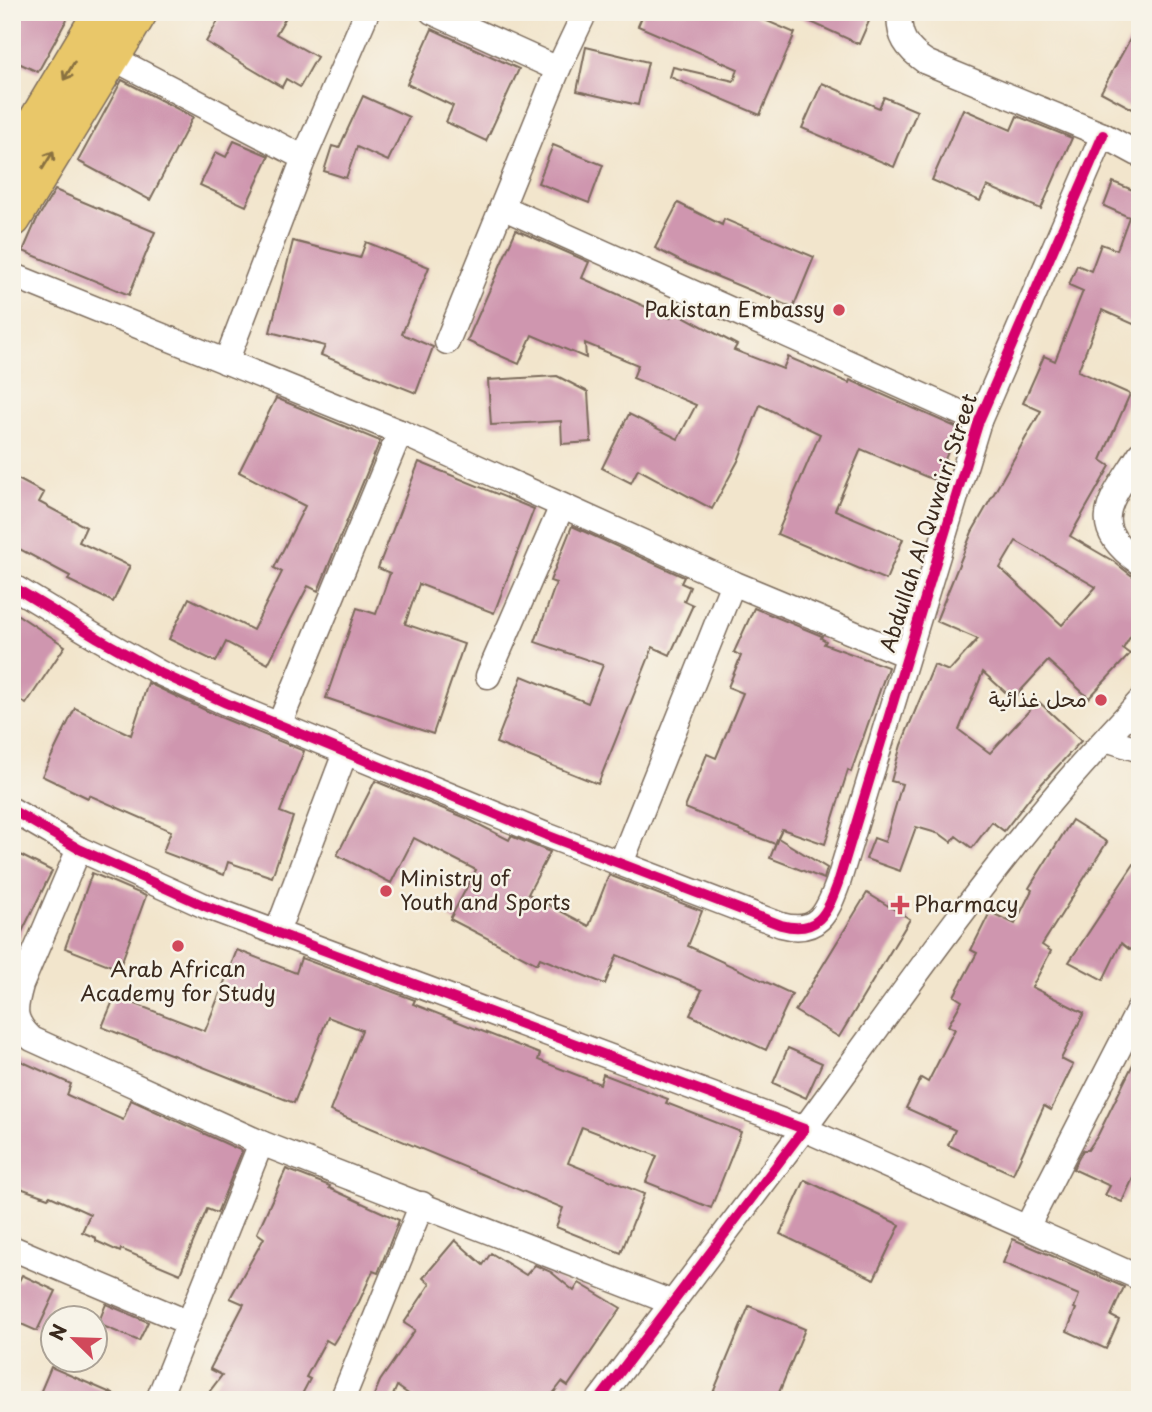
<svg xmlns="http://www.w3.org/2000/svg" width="1152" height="1412" font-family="'Playpen Sans','Playpen Sans Arabic',sans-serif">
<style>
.building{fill:#cf96af;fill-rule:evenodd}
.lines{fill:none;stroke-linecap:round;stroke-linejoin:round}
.street-casing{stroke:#7b6b5b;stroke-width:27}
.primary-casing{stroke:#7b6b5b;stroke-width:41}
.street{stroke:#fff;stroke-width:24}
.primary{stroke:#e9c769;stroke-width:38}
.cycleway-casing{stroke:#f7f3e8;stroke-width:15}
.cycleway{stroke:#d6006c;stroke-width:10}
.oneway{stroke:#897140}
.poi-dot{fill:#d1495b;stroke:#f7f3e8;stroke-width:2.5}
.labels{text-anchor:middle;stroke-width:5;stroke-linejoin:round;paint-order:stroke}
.poi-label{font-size:21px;fill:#3b2a1e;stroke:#f7f3e8;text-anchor:end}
.street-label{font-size:21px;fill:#3b2a1e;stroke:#f7f3e8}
</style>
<rect width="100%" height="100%" fill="#f7f3e8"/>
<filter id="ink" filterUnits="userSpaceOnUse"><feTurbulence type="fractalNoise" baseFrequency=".0143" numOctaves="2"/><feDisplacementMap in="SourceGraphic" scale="14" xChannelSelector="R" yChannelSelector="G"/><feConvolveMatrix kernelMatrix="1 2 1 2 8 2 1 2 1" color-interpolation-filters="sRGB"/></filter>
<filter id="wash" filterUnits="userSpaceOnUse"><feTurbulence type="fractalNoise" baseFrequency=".00686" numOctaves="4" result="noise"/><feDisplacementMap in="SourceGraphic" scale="28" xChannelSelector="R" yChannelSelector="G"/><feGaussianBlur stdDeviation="1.57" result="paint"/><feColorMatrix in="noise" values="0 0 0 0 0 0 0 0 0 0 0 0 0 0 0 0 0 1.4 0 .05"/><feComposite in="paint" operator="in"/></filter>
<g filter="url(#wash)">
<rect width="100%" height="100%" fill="#f2e5cc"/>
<g id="blocks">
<g class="building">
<polygon points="12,12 71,12 38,72 12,60"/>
<polygon points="223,12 289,12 276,34 317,57 300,87 286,79 282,87 206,42"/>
<polygon points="644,12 746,12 795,33 760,115 670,77 673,67 734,81 738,69 638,26"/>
<polygon points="789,12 873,12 859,44"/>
<polygon points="1140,21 1140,113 1101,92"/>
<polygon points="432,29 519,69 486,141 446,122 453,106 407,84"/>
<polygon points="586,47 648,62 638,105 577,91"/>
<polygon points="122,80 193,117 150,200 78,161"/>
<polygon points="822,83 879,108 884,97 917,111 894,167 802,128"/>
<polygon points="363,96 409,117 388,161 357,147 346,178 324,171 332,146 339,148"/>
<polygon points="963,109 1011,130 1017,116 1072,138 1041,209 987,186 980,201 932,180"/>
<polygon points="234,141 269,156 246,206 200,185 216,152 226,157"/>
<polygon points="553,145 603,165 589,203 538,183"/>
<path d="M1113,182L1140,193V327L1102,310L1078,371L1130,394L1101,460L1110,466L1070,536L1113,561L1131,575L1140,578V620L1123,649L1130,654L1089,698L1048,661L1013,699L983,672L959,730L990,753L1038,701L1081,741L1035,791L1004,831L992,822L972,848L956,836L951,842L940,834L916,827L900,871L866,859L874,838L885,842L902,784L891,781L901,745L934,665L949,671L978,639L936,621L972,532L1041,411L1023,403L1044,356L1055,361L1083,291L1069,285L1077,265L1091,271L1101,244L1117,250L1129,217L1104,206ZM1016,541L1096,587L1062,625L1000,568Z"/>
<polygon points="55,190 155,232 129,295 23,251 36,221"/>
<polygon points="678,203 722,225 724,219 814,257 793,308 682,262 655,248"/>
<polygon points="516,230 589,262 582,278 670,318 674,311 737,345 734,350 783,369 788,357 849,383 850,380 958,428 936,481 861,449 835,510 903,539 886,580 777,534 820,434 760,405 738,461 712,509 638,469 631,483 602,468 629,414 678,439 696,405 633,378 638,365 585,343 586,358 532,335 519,364 467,341"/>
<polygon points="293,241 360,258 366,242 429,267 402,334 433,347 416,393 321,355 325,346 270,332"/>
<polygon points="557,376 588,392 591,442 562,444 561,421 491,425 488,380"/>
<polygon points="276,398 380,441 318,591 308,586 268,664 226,642 216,662 169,639 189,598 253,630 282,572 274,568 305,506 239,472"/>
<polygon points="419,462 534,509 494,613 419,584 405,624 464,644 433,734 326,698 357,608 376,614 390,573 378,568"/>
<polygon points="12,476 44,493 39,502 86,527 79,542 130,566 113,602 68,580 70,576 12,545"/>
<polygon points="572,526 684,577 681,583 690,587 684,601 693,605 670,655 653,647 598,784 496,743 522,676 588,703 603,665 535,642 556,583 550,581"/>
<polygon points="754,608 822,636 821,638 826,641 824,644 888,667 851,772 848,770 825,844 782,829 775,844 685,808 707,754 716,758 743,693 728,687 741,656 734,652"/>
<polygon points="12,611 65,646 26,704 12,695"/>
<polygon points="148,683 220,717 304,751 280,812 293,817 272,877 228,862 224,875 163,852 171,831 89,795 88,798 42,776 75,708 131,735"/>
<polygon points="375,781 466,818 509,840 511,836 550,852 528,894 589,926 609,875 702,911 688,946 792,994 766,1050 690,1015 702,990 617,955 605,984 540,958 537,964 450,919 476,870 414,838 391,883 337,855"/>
<polygon points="1072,820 1107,842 1042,945 1051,951 1032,987 1084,1013 1061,1059 1073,1065 1051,1110 1044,1106 1013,1174 948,1145 955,1130 906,1108 921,1078 928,1082 955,1029 948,1026 962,1001 954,996 977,953 971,950 990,912 1015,924 1032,890 1029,888"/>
<polygon points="778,838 827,868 824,879 770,858"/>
<polygon points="12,851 52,871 12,952"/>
<polygon points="1140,855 1140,935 1130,950 1121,943 1103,980 1069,962"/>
<polygon points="92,873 146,896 119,969 65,948"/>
<polygon points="867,893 910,919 839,1037 795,1011"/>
<polygon points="237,950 296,973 301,958 415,1000 413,1004 540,1054 538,1060 600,1084 603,1074 668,1099 666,1103 741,1132 711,1208 646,1182 657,1156 582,1127 568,1163 644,1194 621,1253 556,1227 563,1208 330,1111 362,1030 328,1017 294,1103 102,1027 115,996 205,1031"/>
<polygon points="788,1048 822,1063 806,1098 773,1083"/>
<polygon points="1140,1050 1140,1163 1122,1202 1105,1195 1110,1186 1073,1169 1083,1150 1088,1150 1098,1135"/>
<polygon points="12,1057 71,1084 67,1095 123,1120 131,1100 242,1151 217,1213 207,1209 180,1274 121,1249 120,1252 96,1241 96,1238 82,1232 90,1214 50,1196 48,1198 12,1185"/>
<polygon points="286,1169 330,1186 329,1188 399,1220 378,1273 373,1271 359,1302 333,1344 326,1340 306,1377 310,1379 299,1400 203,1400 222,1375 210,1369 244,1304 230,1298 264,1238 257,1233"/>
<polygon points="805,1180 900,1225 874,1279 780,1234"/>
<polygon points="1013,1239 1124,1287 1111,1316 1119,1320 1106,1349 1067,1331 1076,1309 1074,1308 1079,1295 1003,1263"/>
<polygon points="455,1240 483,1265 491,1253 526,1275 535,1265 551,1272 574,1291 579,1283 621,1308 568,1386 562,1382 548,1400 417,1400 397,1386 391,1400 372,1400 380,1381 415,1330 404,1323 430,1284 423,1278"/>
<polygon points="22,1275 56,1291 37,1331 12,1320 12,1278 19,1281"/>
<polygon points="106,1304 148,1322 139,1341 98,1324"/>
<polygon points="749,1306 805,1329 776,1400 710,1400"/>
<polygon points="51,1367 127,1400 37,1400"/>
</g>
</g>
</g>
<g filter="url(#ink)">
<use href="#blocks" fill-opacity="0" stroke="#7b6b5b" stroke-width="2"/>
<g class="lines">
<g class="street-casing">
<g id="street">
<polyline points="432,12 558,69 447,342"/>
<path d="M900,12C897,36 907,49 926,62L1103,135L1140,155"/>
<polyline points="111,57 304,158"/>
<polyline points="558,69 585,12"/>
<polyline points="502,207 979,421"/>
<polyline points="12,275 400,432 733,583 906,655"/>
<polyline points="226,362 304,158 367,12"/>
<path d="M1140,454C1112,499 1084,525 1140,563"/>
<path d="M12,586L98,638L160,673L226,703L546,835L781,925C818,935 827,913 838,883L979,421L1103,135"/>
<polyline points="488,676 562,506"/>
<path d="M1140,701C1114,730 1086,759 1061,789C969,897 888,1014 804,1129L1140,1278"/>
<polyline points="279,725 400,432"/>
<polyline points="1106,739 1140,750"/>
<polyline points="12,810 79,849 205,906 804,1129 599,1400"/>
<path d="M79,849L21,985C14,1010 12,1020 32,1039L261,1143L673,1303"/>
<polyline points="621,863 733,583"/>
<polyline points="277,932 345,753"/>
<polyline points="1027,1227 1140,1007"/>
<polyline points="12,1248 189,1323"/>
<polyline points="158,1400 261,1143"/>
<polyline points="342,1400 422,1204"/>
</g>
</g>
<g class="primary-casing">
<g id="primary">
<polyline points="12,164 103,12"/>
<polyline points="12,218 138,12"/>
</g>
</g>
<use href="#street" class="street"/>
<use href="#primary" class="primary"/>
<g class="cycleway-casing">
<g id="cycleway">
<path d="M12,586L98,638L160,673L226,703L546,835L781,925C818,935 827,913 838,883L979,421L1103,135"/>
<polyline points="12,810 79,849 205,906 804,1129 599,1400"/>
</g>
</g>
<use href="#cycleway" class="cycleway"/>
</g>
<defs><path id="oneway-shaft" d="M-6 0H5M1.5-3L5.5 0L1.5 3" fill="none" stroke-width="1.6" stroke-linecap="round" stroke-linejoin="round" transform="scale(1.75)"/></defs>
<g class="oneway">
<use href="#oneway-shaft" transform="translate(69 71) rotate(121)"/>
<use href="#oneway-shaft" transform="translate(48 160) rotate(-58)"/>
</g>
</g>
<g class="poi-dot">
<circle cx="839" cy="310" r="7"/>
<circle cx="1101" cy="700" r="7"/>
<circle cx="386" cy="891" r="7"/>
<path d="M896.5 894.5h7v7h7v7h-7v7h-7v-7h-7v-7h7z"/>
<circle cx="178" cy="946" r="7"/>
</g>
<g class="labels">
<g class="poi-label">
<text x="825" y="317">Pakistan Embassy</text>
<text x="1087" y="707">محل غذائية</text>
<text x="400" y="886" text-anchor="start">Ministry of<tspan x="400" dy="24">Youth and Sports</tspan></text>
<text x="914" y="912" text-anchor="start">Pharmacy</text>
<text x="178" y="977" text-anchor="middle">Arab African<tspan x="178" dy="24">Academy for Study</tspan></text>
</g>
<g class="street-label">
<text transform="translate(929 523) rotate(-72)" y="7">Abdullah Al Quwairi Street</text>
</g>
</g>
<rect width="1152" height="1412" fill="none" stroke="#f7f3e8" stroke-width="42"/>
<g transform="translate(74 1339) rotate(293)"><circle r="33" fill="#f7f3e8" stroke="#aca397" stroke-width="2"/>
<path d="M0-5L12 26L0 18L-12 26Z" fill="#d1495b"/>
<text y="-10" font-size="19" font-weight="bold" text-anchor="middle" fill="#3b2a1e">N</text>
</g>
</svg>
